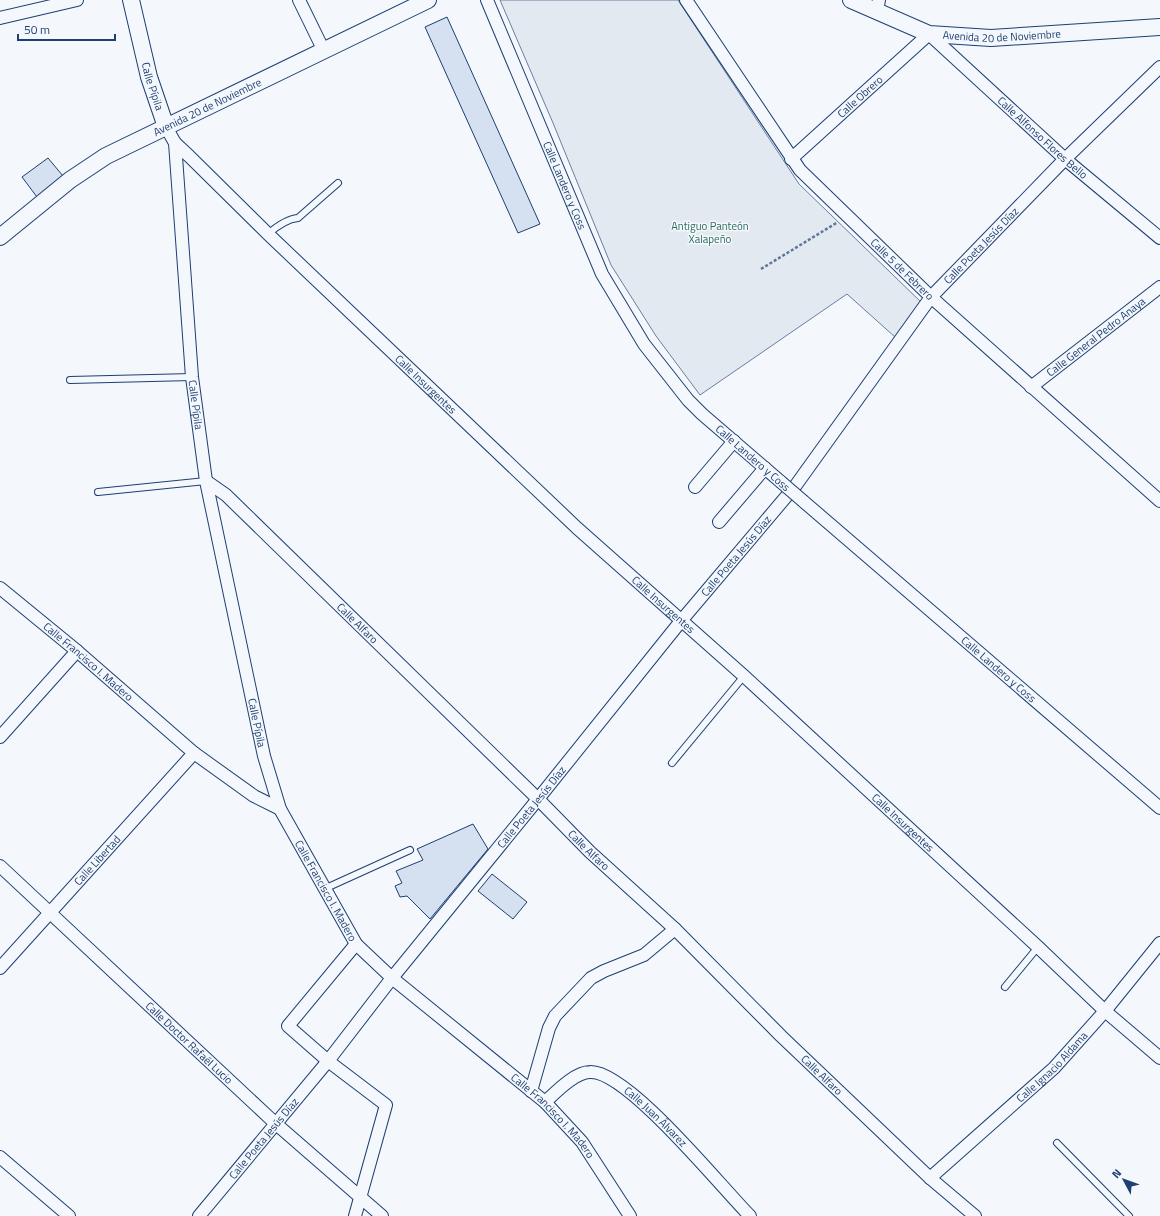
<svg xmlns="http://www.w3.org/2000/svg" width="1160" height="1216" font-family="'Titillium Web',sans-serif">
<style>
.green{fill:#e3e9f0;stroke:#687fa3}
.building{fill:#d5e0f0;stroke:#1d3f73}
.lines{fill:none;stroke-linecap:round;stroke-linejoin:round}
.lane-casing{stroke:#1d3f73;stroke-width:8}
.street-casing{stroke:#1d3f73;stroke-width:14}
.secondary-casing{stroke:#1d3f73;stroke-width:18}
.path{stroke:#5e769c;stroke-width:2.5;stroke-dasharray:3 2;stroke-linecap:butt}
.lane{stroke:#f4f7fb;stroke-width:6}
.street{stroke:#f4f7fb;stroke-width:12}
.secondary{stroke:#f4f7fb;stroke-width:16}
.street-bridge-casing{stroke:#1d3f73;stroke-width:14;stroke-linecap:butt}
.street-bridge{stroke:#f4f7fb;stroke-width:12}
.labels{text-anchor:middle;stroke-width:3;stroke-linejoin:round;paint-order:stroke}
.street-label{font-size:11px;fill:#1d3f73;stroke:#f4f7fb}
.park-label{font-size:11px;fill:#2c6c60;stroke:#f4f7fb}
</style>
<rect width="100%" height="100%" fill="#f4f7fb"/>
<polygon class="green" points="500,0 678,0 799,184 922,303 895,337 847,294 700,395 656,336 611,265 553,123"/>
<g class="building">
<polygon points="447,17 540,224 518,233 425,27"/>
<polygon points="48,158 63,176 37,197 22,177"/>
<polygon points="473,824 488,849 430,919 407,896 400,897 395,886 402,883 396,871 423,860 417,849"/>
<polygon points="492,874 527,902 513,919 478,891"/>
</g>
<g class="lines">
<g class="lane-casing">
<g id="lane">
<path d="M268,234C276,227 287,219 298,218L338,183"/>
<polyline points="70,380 192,377"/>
<polyline points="98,492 206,481"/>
<polyline points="672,763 744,676"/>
<polyline points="324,889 410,850"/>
<polyline points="1005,987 1038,947"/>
<polyline points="1057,1143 1129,1216"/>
</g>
</g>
<g class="street-casing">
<g id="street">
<polyline points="299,0 324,51"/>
<path id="s1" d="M487,0L602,274L644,344L688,400L702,414L781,482"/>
<path id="s2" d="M686,0L800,170L931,297L1160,501"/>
<polyline points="877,11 879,0"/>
<polyline points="0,18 77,0"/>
<path id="s3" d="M166,127L175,143L192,377L206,481L264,756L280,809L356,944L392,978L545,1102L582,1142L630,1216"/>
<path id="s4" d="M175,143L189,156L268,234L577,528L744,676L1038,947L1105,1011L1160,1058"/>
<path id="s5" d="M791,159L929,34L1065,159L1160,238"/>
<path id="s6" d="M1031,387L1160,287"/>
<path id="s7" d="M206,481L226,495L538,799L590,852L675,929L781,1036L930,1178L975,1216"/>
<polyline points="695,487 734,441"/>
<path id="s8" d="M803,501L1160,808"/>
<polyline points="719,522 765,468"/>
<path id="s9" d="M0,588L77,651L194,753L254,796L280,809"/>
<polyline points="0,737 77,651"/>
<path id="s10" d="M0,866L275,1123L382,1216"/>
<path id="s11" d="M0,968L194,753"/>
<polyline points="531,1091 549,1028 555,1016 591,978 604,971 644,955 675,929"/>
<path id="s12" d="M545,1102C556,1092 575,1072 590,1072C627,1070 721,1187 750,1216"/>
<polyline points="0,1157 69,1216"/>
<path id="s13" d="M930,1178L1054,1068L1105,1011L1160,943"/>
<path id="s14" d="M199,1216L328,1061L392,978L538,799L681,621L796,485L931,297L1065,159L1160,67"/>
<polyline points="355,1216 386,1105 328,1061 288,1026 356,944"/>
</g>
</g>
<g class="secondary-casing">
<g id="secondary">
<path id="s15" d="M131,0L149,77L166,127"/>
<path id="s16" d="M851,0L929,34L991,38L1160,27"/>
<path id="s17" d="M0,237L70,180L106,156L428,0"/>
</g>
</g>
<polyline class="path" points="761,269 838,222"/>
<use href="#lane" class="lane"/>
<use href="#street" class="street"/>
<use href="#secondary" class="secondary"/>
<g class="street-bridge-casing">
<polyline id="street-bridge" points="781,482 803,501"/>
</g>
<use href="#street-bridge" class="street-bridge"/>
</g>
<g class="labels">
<g class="street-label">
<text dy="4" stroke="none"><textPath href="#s16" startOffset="158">Avenida 20 de Noviembre</textPath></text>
<text dy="4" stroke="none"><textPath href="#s15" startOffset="89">Calle Pípila</textPath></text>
<text dy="4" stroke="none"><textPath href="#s5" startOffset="93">Calle Obrero</textPath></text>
<text dy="4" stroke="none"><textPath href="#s17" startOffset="246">Avenida 20 de Noviembre</textPath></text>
<text dy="4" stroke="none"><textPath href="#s5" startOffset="340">Calle Alfonso Flores Bello</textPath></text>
<text dy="4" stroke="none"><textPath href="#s1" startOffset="201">Calle Landero y Coss</textPath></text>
<text dy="4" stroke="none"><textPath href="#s14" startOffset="1247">Calle Poeta Jesús Díaz</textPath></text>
<text dy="4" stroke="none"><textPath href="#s2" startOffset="347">Calle 5 de Febrero</textPath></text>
<text dy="4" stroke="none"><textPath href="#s6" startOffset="82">Calle General Pedro Anaya</textPath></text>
<text dy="4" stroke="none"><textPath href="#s4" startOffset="348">Calle Insurgentes</textPath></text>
<text dy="4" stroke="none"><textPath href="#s3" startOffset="281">Calle Pípila</textPath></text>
<text transform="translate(753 458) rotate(41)" y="4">Calle Landero y Coss</text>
<text dy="4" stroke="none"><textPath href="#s14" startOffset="851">Calle Poeta Jesús Díaz</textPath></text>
<text dy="4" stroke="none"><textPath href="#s4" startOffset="672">Calle Insurgentes</textPath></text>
<text dy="4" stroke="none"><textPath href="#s7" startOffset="208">Calle Alfaro</textPath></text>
<text dy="4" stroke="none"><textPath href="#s9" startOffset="115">Calle Francisco I. Madero</textPath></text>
<text dy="4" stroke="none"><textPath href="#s8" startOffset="258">Calle Landero y Coss</textPath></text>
<text dy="4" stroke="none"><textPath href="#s3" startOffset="605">Calle Pípila</textPath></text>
<text dy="4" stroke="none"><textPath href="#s14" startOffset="527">Calle Poeta Jesús Díaz</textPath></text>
<text dy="4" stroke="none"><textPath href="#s4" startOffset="996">Calle Insurgentes</textPath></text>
<text dy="4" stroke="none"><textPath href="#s7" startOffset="532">Calle Alfaro</textPath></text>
<text dy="4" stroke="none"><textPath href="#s11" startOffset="145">Calle Libertad</textPath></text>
<text dy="4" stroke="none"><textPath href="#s3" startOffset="788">Calle Francisco I. Madero</textPath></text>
<text dy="4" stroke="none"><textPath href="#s10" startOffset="259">Calle Doctor Rafaél Lucio</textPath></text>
<text dy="4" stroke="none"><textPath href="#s13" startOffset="165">Calle Ignacio Aldama</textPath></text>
<text dy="4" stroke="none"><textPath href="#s7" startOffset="856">Calle Alfaro</textPath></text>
<text dy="4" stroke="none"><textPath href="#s3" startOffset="1111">Calle Francisco I. Madero</textPath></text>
<text dy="4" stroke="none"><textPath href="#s12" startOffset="136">Calle Juan Álvarez</textPath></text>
<text dy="4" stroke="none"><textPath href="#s14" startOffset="101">Calle Poeta Jesús Díaz</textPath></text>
</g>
<g class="park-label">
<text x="710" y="230">Antiguo Panteón<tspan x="710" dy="13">Xalapeño</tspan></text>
</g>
</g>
<g transform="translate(1124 1180) rotate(311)" stroke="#f4f7fb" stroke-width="3" paint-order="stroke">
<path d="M0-3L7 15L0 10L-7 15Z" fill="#1d3f73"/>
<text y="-6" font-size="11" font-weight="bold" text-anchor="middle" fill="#1d3f73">N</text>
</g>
<path d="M18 34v6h97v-6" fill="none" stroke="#1d3f73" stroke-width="2"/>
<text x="24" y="34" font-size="12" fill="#1d3f73" stroke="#f4f7fb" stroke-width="3" paint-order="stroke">50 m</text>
</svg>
